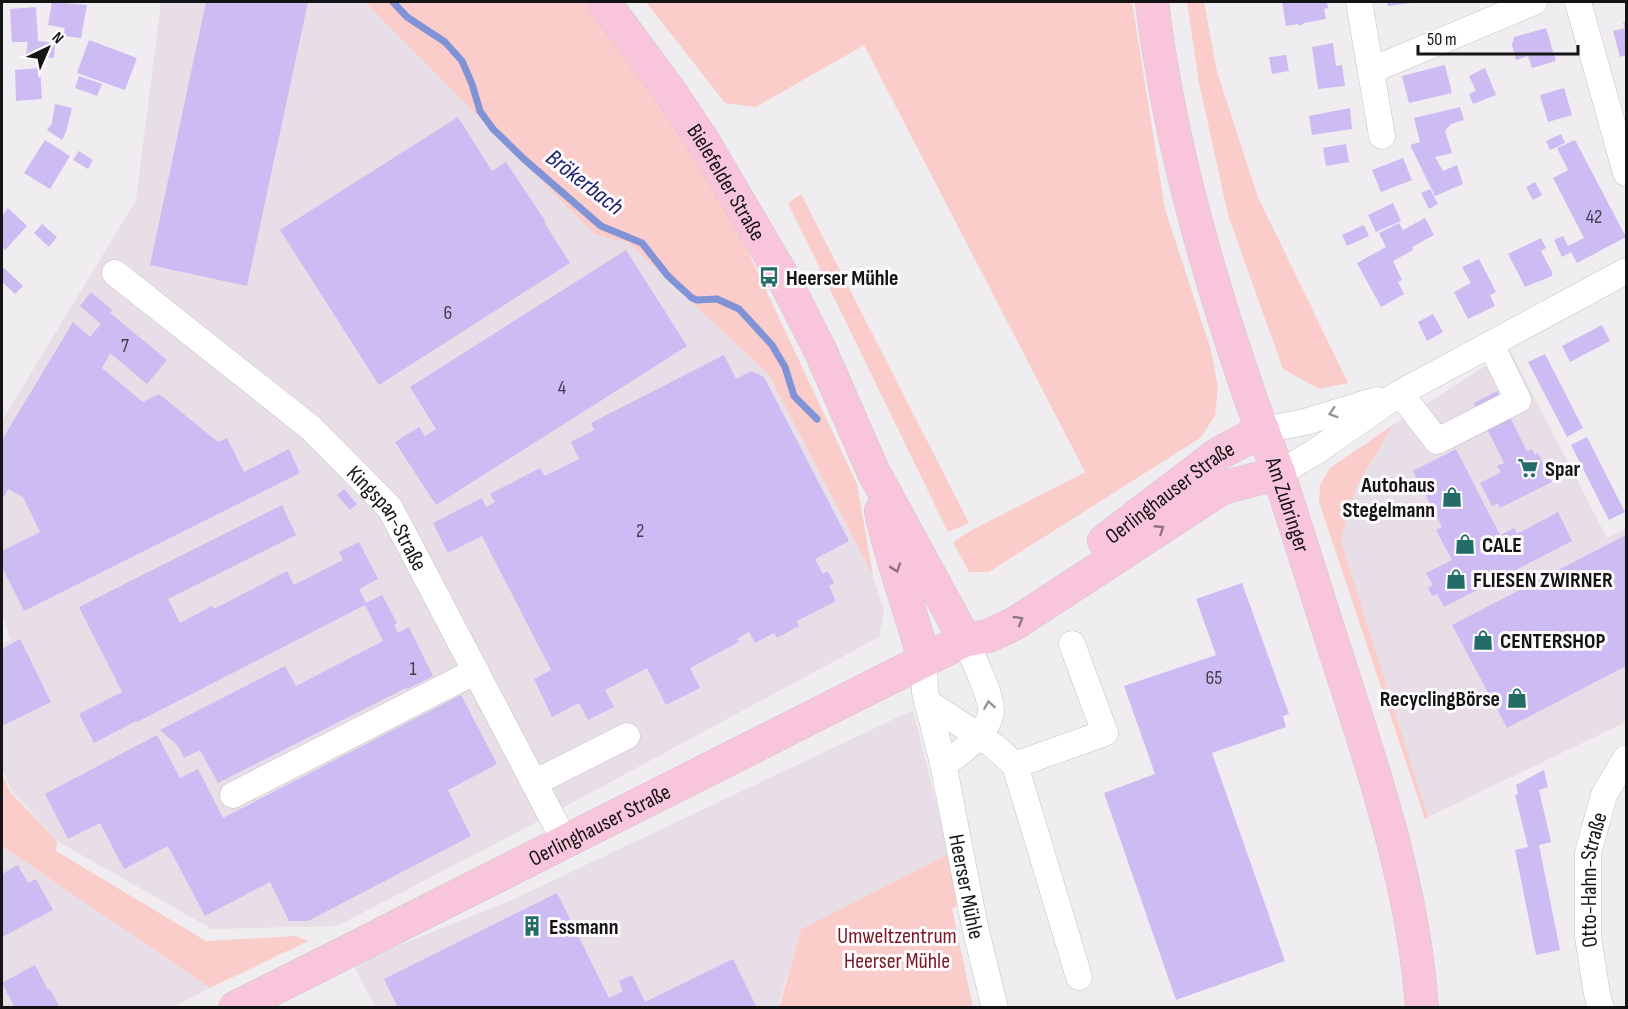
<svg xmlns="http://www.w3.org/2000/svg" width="1628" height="1009" font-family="'Sofia Sans Condensed',sans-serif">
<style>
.built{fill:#e7dee7}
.green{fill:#facdcb}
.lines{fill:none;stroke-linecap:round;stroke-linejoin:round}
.stream{stroke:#8093d6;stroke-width:7}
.building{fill:#cdbbf4}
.minor-casing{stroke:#c4c1c4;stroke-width:27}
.major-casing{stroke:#cccbcc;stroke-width:34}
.minor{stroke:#fff;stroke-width:26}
.major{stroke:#f9c5da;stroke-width:33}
.oneway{stroke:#969596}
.oneway2{stroke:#927581}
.labels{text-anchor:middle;stroke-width:6;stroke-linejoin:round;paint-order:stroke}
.number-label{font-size:20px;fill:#433e4d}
.street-label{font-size:22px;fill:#151415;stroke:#fefbfe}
.poi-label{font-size:22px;font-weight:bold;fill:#151415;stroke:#fefbfe;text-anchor:start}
.park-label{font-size:22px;fill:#781620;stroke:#fefbfe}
.water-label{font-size:24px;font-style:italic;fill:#19216e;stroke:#fefbfe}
</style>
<rect width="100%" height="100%" fill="#f0edf0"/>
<g class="built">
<polygon points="161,2 365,2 594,234 629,243 769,375 873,576 884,612 879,637 529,826 337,926 212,929 57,841 12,791 2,769 2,644 10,640 2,611 2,421 136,200"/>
<polygon points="1510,350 1607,538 1626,528 1626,722 1428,817 1341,541 1356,488 1393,425"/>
<polygon points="913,710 949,854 801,929 778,1007 375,1007 353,964 514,899"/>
<polygon points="2,846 210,988 172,1007 2,1007"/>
</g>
<g class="green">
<polygon points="365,2 585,2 648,87 721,194 857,484 873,576 769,375 629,243 594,234"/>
<polygon points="646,2 1132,2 1165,209 1211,350 1218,387 1215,416 1200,438 989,572 969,572 953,542 972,530 1085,472 864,45 756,107 725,103"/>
<polygon points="1187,2 1204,2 1217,72 1258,197 1348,383 1319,389 1283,369 1228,215 1199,83"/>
<polygon points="801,194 969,523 948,532 788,203"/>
<polygon points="1393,425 1356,488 1341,541 1428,817 1425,819 1319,502 1320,485 1330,468"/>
<polygon points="2,774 10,792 57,841 56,851 206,941 296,936 308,941 210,988 2,846"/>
<polygon points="949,854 960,904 952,909 973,1007 779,1008 801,929"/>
</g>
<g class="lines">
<polyline class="stream" points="393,2 407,17 445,42 462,61 472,84 480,111 493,129 525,160 601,226 642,243 668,276 692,298 697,300 717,299 739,309 772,345 785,367 794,396 817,419"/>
</g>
<g class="building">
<polygon points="52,2 87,5 81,38 63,36 65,28 48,25"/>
<polygon points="206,2 308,2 247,286 150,265"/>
<polygon points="1282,2 1327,2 1328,8 1324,9 1326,19 1304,23 1300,26 1298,24 1286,26"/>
<polygon points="1387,2 1411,2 1411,3 1388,6"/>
<polygon points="36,7 38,41 55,43 54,58 26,54 28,42 12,42 10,9"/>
<polygon points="1626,22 1626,55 1620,57 1613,31 1625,28 1623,23"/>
<polygon points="1546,28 1556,61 1532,68 1528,56 1516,60 1512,45 1514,37"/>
<polygon points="89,40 137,58 125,90 77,73"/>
<polygon points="1333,43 1336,66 1342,65 1345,86 1318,89 1312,47"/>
<polygon points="1286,55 1289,71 1272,74 1269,57"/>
<polygon points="1445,65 1452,93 1409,103 1402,76"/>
<polygon points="40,68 42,99 16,101 15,70"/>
<polygon points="1485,68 1496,95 1473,104 1469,94 1476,91 1469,76"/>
<polygon points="79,76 102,84 97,96 75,88"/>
<polygon points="1564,88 1572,115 1548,122 1540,95"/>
<polygon points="55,104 72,108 66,132 62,140 47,130 52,123"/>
<polygon points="1460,107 1464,120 1451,124 1445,131 1452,153 1435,157 1443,171 1457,165 1463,184 1435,196 1410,145 1420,142 1414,118"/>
<polygon points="1350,108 1352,129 1312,135 1309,116"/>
<polygon points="458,117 492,171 506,162 546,222 544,222 570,263 379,385 280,230"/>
<polygon points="1561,134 1565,143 1550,150 1546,141"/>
<polygon points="45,140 70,156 50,189 24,173"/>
<polygon points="1575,140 1626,237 1577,263 1571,252 1562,257 1554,240 1563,236 1568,246 1584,238 1553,178 1568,170 1557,148"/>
<polygon points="1346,144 1349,162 1326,166 1323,148"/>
<polygon points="79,151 93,160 88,169 73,160"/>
<polygon points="1403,158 1412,180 1381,192 1372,170"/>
<polygon points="1535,182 1542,195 1533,200 1526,187"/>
<polygon points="1430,189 1438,204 1429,209 1421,193"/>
<polygon points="1393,203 1401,221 1376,232 1368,215"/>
<polygon points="8,208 27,226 5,250 2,247 2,216"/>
<polygon points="1425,218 1434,235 1412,247 1413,250 1393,261 1402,280 1398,282 1404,294 1381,307 1357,263 1386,247 1379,233 1399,223 1403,230"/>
<polygon points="42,224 57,237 49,247 34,233"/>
<polygon points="1364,225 1369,236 1347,246 1342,235"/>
<polygon points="1541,238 1546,248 1541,251 1552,272 1552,276 1525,287 1508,254"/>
<polygon points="626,250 687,346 436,505 395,442 419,427 425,436 436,429 410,387"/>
<polygon points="1479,259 1496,292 1490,295 1495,306 1468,319 1454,292 1471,283 1462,267"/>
<polygon points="4,268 23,286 15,294 2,282 2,270"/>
<polygon points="91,292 112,310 110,313 167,360 147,384 110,353 102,368 143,402 159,394 218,442 227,438 244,472 289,449 300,473 24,611 2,567 2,551 40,532 23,497 8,489 2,500 2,440 73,322 90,337 101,324 80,306"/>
<polygon points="1433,314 1443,332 1427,341 1418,322"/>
<polygon points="1602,325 1610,341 1570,362 1562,346"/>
<polygon points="1545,354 1583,428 1567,437 1528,362"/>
<polygon points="724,355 736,379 751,371 764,377 849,541 815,559 823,574 828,571 834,583 829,586 836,601 797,621 799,626 777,638 774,633 755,643 749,632 737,639 739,642 690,668 700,688 666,705 647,668 605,690 614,707 588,720 579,703 552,717 534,679 551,670 482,536 448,553 433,523 482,498 486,507 495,502 490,494 540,468 545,476 579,459 571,442 594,430 591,423"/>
<polygon points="1497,391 1527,451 1532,449 1535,455 1538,453 1552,482 1500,508 1498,503 1492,506 1480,483 1501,472 1497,466 1504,463 1474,403"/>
<polygon points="1587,437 1625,512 1609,520 1571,445"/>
<polygon points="1456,449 1500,535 1514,528 1517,534 1558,512 1572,541 1444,607 1437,594 1432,596 1428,588 1433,585 1426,573 1452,560 1436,530 1442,527 1413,471"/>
<polygon points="344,489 357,504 350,510 337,495"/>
<polygon points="282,505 296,535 168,599 180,623 212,606 214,609 287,571 294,585 343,560 339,552 359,542 378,579 359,589 366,603 382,595 397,623 394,625 398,633 409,627 433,676 407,689 406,688 218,783 200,750 184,758 178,746 160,730 285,666 296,686 383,641 365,605 137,722 136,721 94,743 79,714 122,692 79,607"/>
<polygon points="1626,535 1626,666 1507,728 1452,625"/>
<polygon points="1242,583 1289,714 1283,716 1286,727 1212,753 1285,961 1176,1000 1104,793 1155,774 1124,686 1216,655 1196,599"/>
<polygon points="20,639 51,702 2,726 2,649"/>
<polygon points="461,695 497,764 448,790 471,836 308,921 289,921 270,882 205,916 168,846 124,869 100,823 68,839 45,794 157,735 180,778 198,769 223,818"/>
<polygon points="1544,770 1548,787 1539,790 1551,842 1539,845 1560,950 1536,955 1515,850 1528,847 1515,795 1518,794 1516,785"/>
<polygon points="18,865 28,883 36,879 53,910 2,937 2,874"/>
<polygon points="557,893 609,998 623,991 619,981 632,975 645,1002 733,959 757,1008 398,1008 384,979"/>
<polygon points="35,965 48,990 50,989 60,1008 15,1008 2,983"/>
</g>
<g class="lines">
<g class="minor-casing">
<g id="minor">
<polyline points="1359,2 1382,136"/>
<polyline points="1578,2 1626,173"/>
<polyline points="1372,70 1534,2"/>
<path id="s1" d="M115,273L311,428L390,508L564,840"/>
<polyline points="1400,393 1437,441 1518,400 1491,345"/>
<polyline points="1263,430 1305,422 1377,400"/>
<polyline points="1279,473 1315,452 1400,393 1626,271"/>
<path id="s2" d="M924,660L925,692L943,763L975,927L995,1008"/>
<polyline points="927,702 994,746 1015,765 1105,733 1072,644"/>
<path d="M943,763C959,756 992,729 991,709C990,691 972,657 965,640"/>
<polyline points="1015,765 1079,977"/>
<polyline points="534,783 627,736"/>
<polyline points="233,795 476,671"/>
<path id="s3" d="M1601,1008L1597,994L1588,937V853L1604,795L1626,758"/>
</g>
</g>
<g class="major-casing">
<g id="major">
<path id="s4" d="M604,2L669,90L705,144L783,277L821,352L873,471L965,640"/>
<path id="s5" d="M1152,2C1168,133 1204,262 1247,388C1256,416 1268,443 1278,472C1300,538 1320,605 1342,672C1377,781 1414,892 1422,1008"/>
<path d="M881,511C891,561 911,610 924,660"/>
<path id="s6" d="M1104,541L1218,454L1263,430"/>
<path id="s7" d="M235,1008L965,640L988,636L1014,624L1222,488L1279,473"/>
</g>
</g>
<use href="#minor" class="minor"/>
<use href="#major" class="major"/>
</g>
<defs><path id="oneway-chevron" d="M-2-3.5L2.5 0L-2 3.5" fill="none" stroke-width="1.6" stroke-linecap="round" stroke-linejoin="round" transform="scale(1.5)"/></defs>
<g class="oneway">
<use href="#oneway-chevron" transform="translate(1333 413) rotate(163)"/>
<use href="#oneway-chevron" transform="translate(989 705) rotate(-99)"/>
</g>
<g class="oneway2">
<use href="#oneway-chevron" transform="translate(1160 529) rotate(-33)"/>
<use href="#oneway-chevron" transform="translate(896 568) rotate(71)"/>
<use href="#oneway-chevron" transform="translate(1019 620) rotate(-31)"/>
</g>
<defs>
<g id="bus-bare" transform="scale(1.62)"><path d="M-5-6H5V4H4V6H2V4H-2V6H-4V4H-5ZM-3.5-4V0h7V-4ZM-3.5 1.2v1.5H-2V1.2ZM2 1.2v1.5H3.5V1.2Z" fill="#236d68" stroke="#fefbfe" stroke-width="2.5" paint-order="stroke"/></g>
<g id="supermarket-bare" transform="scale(1.62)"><path d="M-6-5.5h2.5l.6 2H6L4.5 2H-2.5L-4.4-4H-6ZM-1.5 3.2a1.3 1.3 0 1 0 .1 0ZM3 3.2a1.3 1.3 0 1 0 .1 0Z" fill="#236d68" stroke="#fefbfe" stroke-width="2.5" paint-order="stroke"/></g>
<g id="shop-bare" transform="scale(1.62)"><path d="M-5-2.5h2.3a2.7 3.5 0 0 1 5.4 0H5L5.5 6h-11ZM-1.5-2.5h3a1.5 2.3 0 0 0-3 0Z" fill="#236d68" stroke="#fefbfe" stroke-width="2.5" paint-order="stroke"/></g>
<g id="building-bare" transform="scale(1.62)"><path d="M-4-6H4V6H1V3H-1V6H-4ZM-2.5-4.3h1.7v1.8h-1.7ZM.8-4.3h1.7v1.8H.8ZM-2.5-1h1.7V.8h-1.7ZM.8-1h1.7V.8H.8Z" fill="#236d68" stroke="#fefbfe" stroke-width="2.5" paint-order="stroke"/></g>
</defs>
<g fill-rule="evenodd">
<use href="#bus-bare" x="769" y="277"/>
<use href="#supermarket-bare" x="1528" y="468"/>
<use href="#shop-bare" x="1452" y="497"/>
<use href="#shop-bare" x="1465" y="544"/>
<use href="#shop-bare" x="1456" y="579"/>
<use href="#shop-bare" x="1483" y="640"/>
<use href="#shop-bare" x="1517" y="698"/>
<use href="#building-bare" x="532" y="926"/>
</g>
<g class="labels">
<g class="number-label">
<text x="1594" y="223">42</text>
<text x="448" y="319">6</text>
<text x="125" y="352">7</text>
<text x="562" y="394">4</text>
<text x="640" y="537">2</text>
<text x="413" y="675">1</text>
<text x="1214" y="684">65</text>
</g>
<g class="street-label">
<text dy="8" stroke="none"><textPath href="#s4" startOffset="218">Bielefelder Straße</textPath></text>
<text dy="8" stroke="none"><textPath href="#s6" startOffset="82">Oerlinghauser Straße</textPath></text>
<text dy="8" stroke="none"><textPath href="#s5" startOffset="522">Am Zubringer</textPath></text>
<text dy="8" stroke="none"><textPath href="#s1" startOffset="369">Kingspan-Straße</textPath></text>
<text dy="8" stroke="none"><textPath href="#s7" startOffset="408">Oerlinghauser Straße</textPath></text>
<text dy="8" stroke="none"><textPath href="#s3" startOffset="130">Otto-Hahn-Straße</textPath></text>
<text dy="8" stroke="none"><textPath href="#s2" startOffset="231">Heerser Mühle</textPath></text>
</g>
<g class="poi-label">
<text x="786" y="285">Heerser Mühle</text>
<text x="1545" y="476">Spar</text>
<text x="1435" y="492" text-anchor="end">Autohaus<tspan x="1435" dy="25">Stegelmann</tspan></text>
<text x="1482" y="552">CALE</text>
<text x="1473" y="587">FLIESEN ZWIRNER</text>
<text x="1500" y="648">CENTERSHOP</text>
<text x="1500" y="706" text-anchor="end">RecyclingBörse</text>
<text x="549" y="934">Essmann</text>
</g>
<g class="park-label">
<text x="897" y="943">Umweltzentrum<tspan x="897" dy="25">Heerser Mühle</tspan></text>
</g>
<g class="water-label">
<text transform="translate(585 182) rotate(38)" y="8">Brökerbach</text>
</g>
</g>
<rect width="1628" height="1009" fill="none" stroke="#151415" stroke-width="6"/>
<g transform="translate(48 48) rotate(44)" stroke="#fefbfe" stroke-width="4.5" paint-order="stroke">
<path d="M0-4.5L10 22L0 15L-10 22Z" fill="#151415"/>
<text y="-9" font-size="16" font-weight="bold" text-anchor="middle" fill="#151415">N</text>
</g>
<path d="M1418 45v9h160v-9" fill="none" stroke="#151415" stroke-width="3"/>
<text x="1427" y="45" font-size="18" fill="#151415" stroke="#fefbfe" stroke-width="4.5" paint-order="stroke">50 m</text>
</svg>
